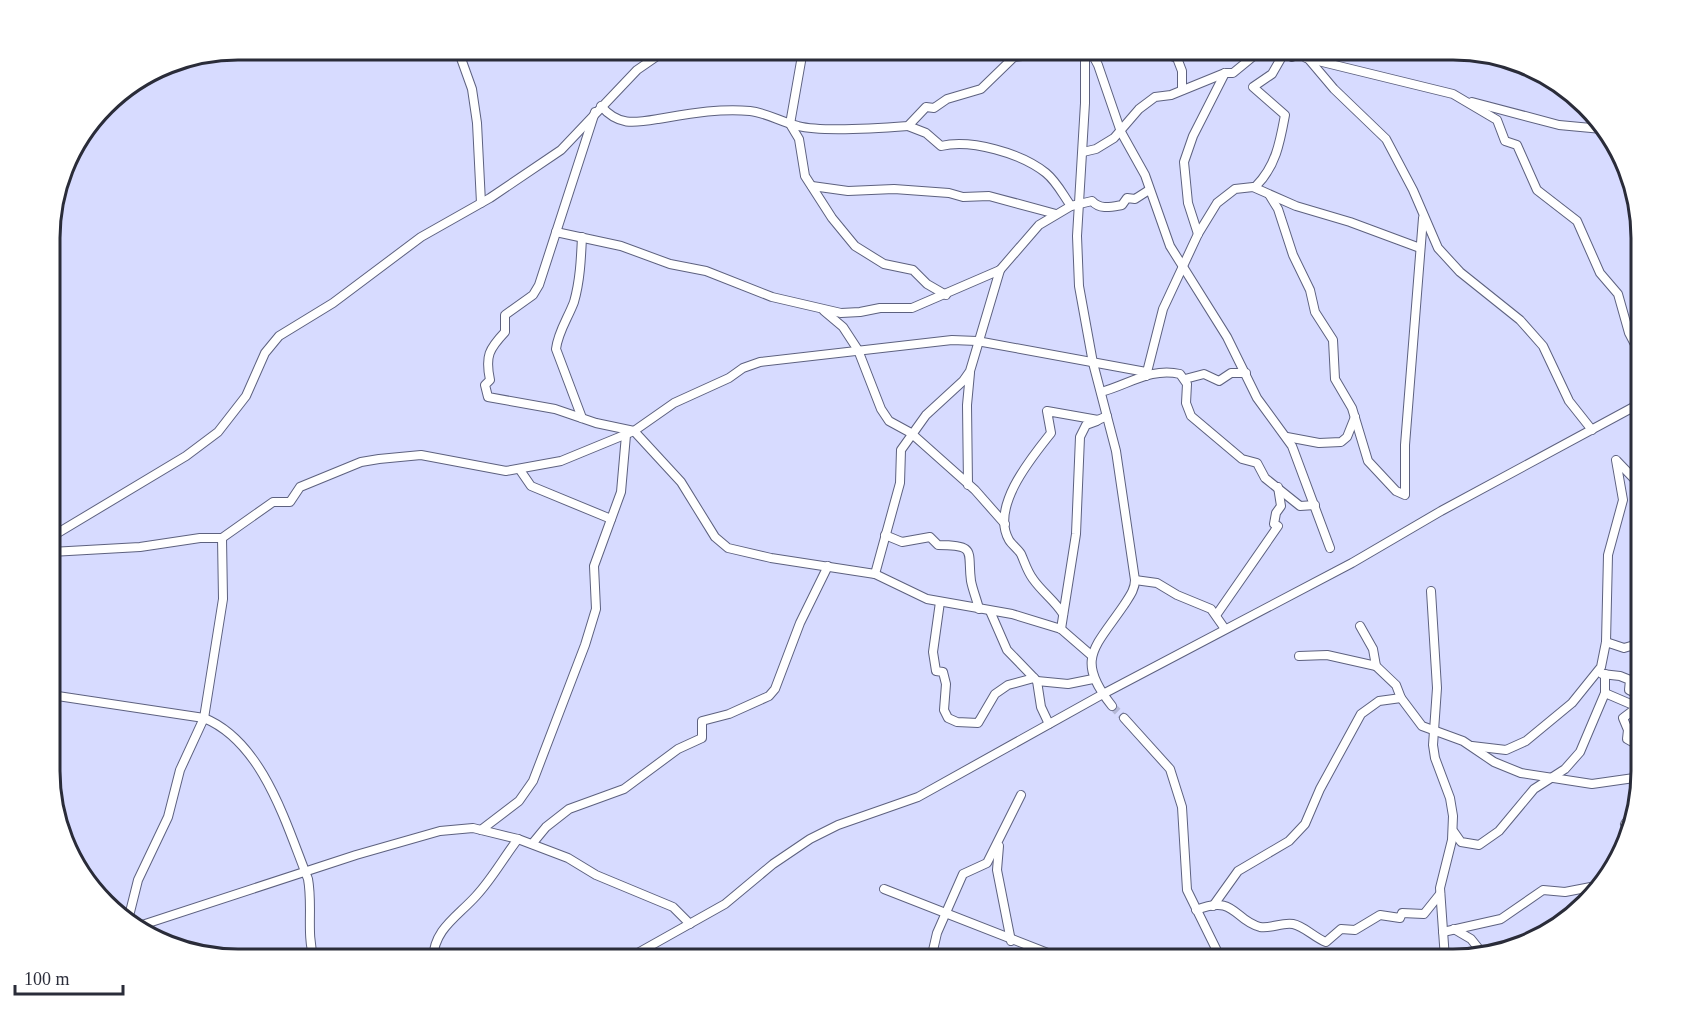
<svg xmlns="http://www.w3.org/2000/svg" width="1691" height="1009" font-family="'Times New Roman',serif">
<style>
.lines{fill:none;stroke-linecap:round;stroke-linejoin:round}
.minor-tunnel{stroke:#b4b8d7;stroke-width:8;stroke-dasharray:8 4;stroke-linecap:butt}
.minor-casing{stroke:#5d617f;stroke-width:10}
.minor{stroke:#fff;stroke-width:8}
.rim{fill:none;stroke:#2a2c39;stroke-width:3}
</style>
<rect width="100%" height="100%" fill="#d7dbff"/>
<g class="lines">
<polyline class="minor-tunnel" points="1112,706 1124,718"/>
<g class="minor-casing">
<g id="minor">
<polyline points="458,50 472,89 477,123 481,203"/>
<polyline points="803,50 790,124 799,139 805,176 832,218 855,246 884,264 913,270 927,284 946,295"/>
<path d="M1085,50V103L1077,236L1079,286L1093,363L1116,451L1135,580C1135,590 1129,597 1124,605C1094,649 1075,659 1112,706"/>
<polyline points="1090,50 1098,65 1121,132 1145,175 1170,246 1227,337 1257,398 1292,446 1330,548"/>
<polyline points="1157,50 1177,58 1182,71 1182,90"/>
<polyline points="1301,50 1334,89 1386,139 1413,190 1438,248 1460,272 1520,320 1543,346 1569,401 1592,430"/>
<polyline points="1306,58 1453,94 1497,120 1505,141 1517,145 1537,190 1577,221 1600,273 1618,294 1629,333 1641,356"/>
<polyline points="1472,102 1559,125 1602,129"/>
<path d="M601,106C618,126 634,123 658,119C688,114 719,108 750,111C767,113 781,122 798,126C821,132 882,128 908,126L926,107L934,108L947,99L981,89L1014,57L1022,56L1028,50"/>
<path d="M595,112L539,285L533,295L505,315V332C489,349 485,356 490,380L485,385L488,397L555,409L596,423L634,431L681,482L715,537L728,548L771,558L875,574L927,599L1012,614L1061,629L1091,655"/>
<path d="M908,126L926,133L941,146C971,139 1021,153 1046,173C1057,182 1063,195 1071,206"/>
<polyline points="1083,152 1096,149 1114,138 1139,109 1155,97 1171,95 1225,73 1233,73 1261,50"/>
<polyline points="812,186 848,191 894,189 949,193 963,197 989,196 1056,214"/>
<path d="M1256,186C1276,166 1280,142 1285,115L1253,87L1272,74L1284,53L1292,57L1302,51"/>
<polyline points="1270,196 1278,209 1293,255 1310,290 1315,312 1333,340 1335,379 1352,408 1368,461 1396,491 1405,495 1405,445 1423,218"/>
<path d="M556,232L621,246L670,264L706,271L772,297L841,313L860,312L880,308H912L1000,270L1039,225L1071,206L1092,201C1100,210 1111,207 1122,205L1127,198L1135,199L1149,190"/>
<polyline points="1198,234 1188,203 1184,162 1193,136 1225,73"/>
<path d="M582,237C581,259 580,281 574,302C568,318 558,332 556,349L582,418"/>
<polyline points="824,311 843,327 858,350 881,409 889,421 911,433 975,490 1005,524"/>
<polyline points="1146,376 1163,309 1198,234 1217,203 1235,189 1253,187 1296,206 1350,222 1420,248"/>
<polyline points="1185,379 1204,374 1219,381 1231,373 1246,373"/>
<path d="M1101,392C1128,385 1151,367 1180,374L1187,384L1186,403L1191,416L1242,459L1257,463L1265,478L1300,506L1315,505"/>
<polyline points="1287,437 1319,443 1341,442 1347,437 1355,417"/>
<polyline points="1617,461 1641,486"/>
<polyline points="520,470 531,486 611,519"/>
<polyline points="968,485 967,405 970,373"/>
<path d="M885,535L902,542L930,537L938,545C978,545 967,552 971,581C973,591 977,600 979,609"/>
<polyline points="51,537 186,456 218,432 246,396 265,353 279,336 333,303 421,237 490,198 561,150 637,70 666,50"/>
<polyline points="51,552 140,547 200,538 222,538 273,502 290,502 300,487 361,462 379,459 421,455 506,471 561,461 634,431 674,403 729,378 743,368 760,362 952,340 977,341 1146,372"/>
<polyline points="875,574 900,483 901,450 926,415 963,381 970,371 1000,270"/>
<polyline points="1135,580 1157,583 1177,595 1211,609 1225,629"/>
<polyline points="1431,591 1437,688 1433,745 1435,758 1450,798 1453,816 1452,840 1440,888 1445,959"/>
<polyline points="940,602 933,652 936,671 943,672 946,684 944,710 948,718 957,722 978,723 995,694 1008,685 1034,678"/>
<polyline points="990,611 1007,650 1037,681 1041,707 1049,724"/>
<path d="M1063,614C1055,601 1042,592 1033,579C1027,571 1025,563 1021,554C1018,549 1012,545 1009,540C990,507 1032,457 1051,433L1047,411L1098,420L1107,416"/>
<polyline points="1217,614 1278,526 1274,524 1276,513 1281,506 1278,487"/>
<polyline points="1360,626 1373,649 1376,666 1396,685 1401,698 1422,726 1463,741 1494,762 1521,773 1592,784 1641,777"/>
<polyline points="1061,629 1076,534 1080,437 1086,425 1097,421"/>
<polyline points="1606,642 1624,648 1641,643"/>
<polyline points="1299,656 1327,655 1376,666"/>
<polyline points="1602,674 1620,676 1630,680 1629,690 1641,696"/>
<polyline points="1037,681 1068,684 1093,679"/>
<polyline points="1605,693 1633,705 1635,709 1623,718 1628,730 1627,739 1641,747"/>
<path d="M51,695L204,718C263,742 286,824 308,879C313,906 306,933 314,959"/>
<polyline points="1124,718 1170,769 1182,807 1187,890 1221,959"/>
<polyline points="1472,746 1506,750 1526,741 1572,703 1601,667 1606,642 1608,555 1623,500 1616,460"/>
<polyline points="1635,804 1641,776"/>
<polyline points="1627,829 1625,824 1632,814"/>
<polyline points="481,830 519,801 533,781 585,645 596,609 594,566 621,492 626,435"/>
<polyline points="1454,832 1461,842 1479,845 1499,831 1534,789 1565,769 1580,752 1605,693 1605,674"/>
<polyline points="532,844 546,827 569,809 624,789 678,749 702,738 702,721 729,714 769,696 775,689 800,623 828,566"/>
<polyline points="999,846 997,870 1011,941"/>
<polyline points="884,889 1063,959"/>
<polyline points="1213,906 1238,871 1289,841 1305,824 1320,789 1361,714 1379,701 1401,698"/>
<path d="M1196,910C1236,894 1233,920 1260,927C1271,929 1282,922 1293,924C1304,926 1315,938 1326,942L1341,929L1355,930L1380,915L1400,918L1402,913L1424,914L1440,894"/>
<polyline points="128,920 138,880 168,817 180,770 204,718 223,599 222,538"/>
<polyline points="136,927 356,855 440,831 473,828 518,839 568,858 596,875 673,907 690,924"/>
<polyline points="1454,929 1471,939 1483,954"/>
<polyline points="1443,932 1501,919 1543,890 1565,892 1596,886"/>
<path d="M433,959C434,929 457,917 476,896C492,879 504,857 518,839"/>
<polyline points="627,959 725,904 773,864 810,839 838,825 918,797 1103,694 1352,563 1441,511 1641,403"/>
<polyline points="931,959 937,933 963,874 987,863 1021,795"/>
</g>
</g>
<use href="#minor" class="minor"/>
</g>
<path d="M0 0H1691V1009H0ZM238 60H1453A178 178 0 0 1 1631 238V771A178 178 0 0 1 1453 949H238A178 178 0 0 1 60 771V238A178 178 0 0 1 238 60Z" fill="#fff" fill-rule="evenodd"/>
<path class="rim" d="M238 60H1453A178 178 0 0 1 1631 238V771A178 178 0 0 1 1453 949H238A178 178 0 0 1 60 771V238A178 178 0 0 1 238 60Z"/>
<path d="M15 985v9h108v-9" fill="none" stroke="#2a2c39" stroke-width="3"/>
<text x="24" y="985" font-size="18" fill="#2a2c39" stroke="#ffffff" stroke-width="4.5" paint-order="stroke">100 m</text>
</svg>
